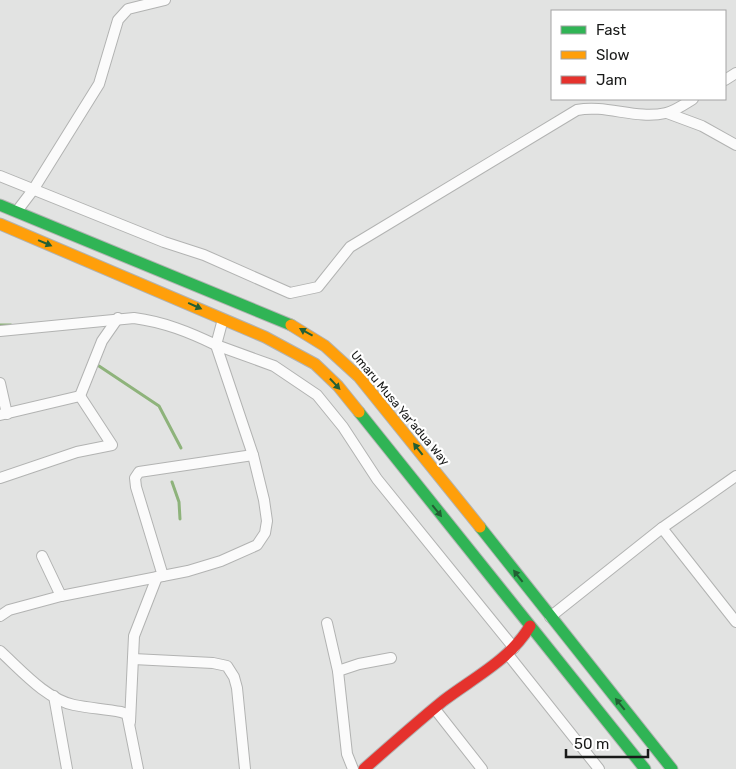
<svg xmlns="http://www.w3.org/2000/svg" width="736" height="769" font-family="Rubik,sans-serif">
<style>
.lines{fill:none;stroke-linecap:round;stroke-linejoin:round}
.stream{stroke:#8eb37b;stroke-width:3}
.street-casing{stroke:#b2b3b2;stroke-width:12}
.fast-casing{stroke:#b2b3b2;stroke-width:13}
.slow-casing{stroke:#b2b3b2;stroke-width:13}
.jam-casing{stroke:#b2b3b2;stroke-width:13}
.street{stroke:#fbfbfb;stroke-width:10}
.fast{stroke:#30b455;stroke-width:11}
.slow{stroke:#ff9f0a;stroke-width:11}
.jam{stroke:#e5322d;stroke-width:11}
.oneway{fill:#235f34}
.labels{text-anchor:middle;stroke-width:4.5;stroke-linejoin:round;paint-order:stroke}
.street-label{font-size:12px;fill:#191a19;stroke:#fff}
</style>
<rect width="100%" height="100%" fill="#e2e3e2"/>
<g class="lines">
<g class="stream">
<polyline points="0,325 11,325"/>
<polyline points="99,366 159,406 181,448"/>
<polyline points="172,482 179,502 180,519"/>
</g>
<g class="street-casing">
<g id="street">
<polyline points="725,80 736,73"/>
<polyline points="667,113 702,126 736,145"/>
<path d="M0,176L164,242L204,255L290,293L318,287L350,247L577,110C606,104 636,120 666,113C675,111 685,104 693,99"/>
<polyline points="17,211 33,190 99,84 118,20 128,9 165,0"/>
<path d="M0,331L134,318C164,322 189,332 216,345L223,319"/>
<polyline points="0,383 7,414"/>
<polyline points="80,396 102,341 118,318"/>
<polyline points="0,415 80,396"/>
<polyline points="0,478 77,452 112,445 80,396"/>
<polyline points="662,528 736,476"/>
<polyline points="42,556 61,596"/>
<polyline points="163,576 136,487 135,478 139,472 253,455"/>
<polyline points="0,616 9,610 61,596 188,571 221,561 257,545 265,533 267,521 264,500 253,455 216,345 274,366 317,395 343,427 377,479 514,648"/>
<polyline points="550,617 662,528 736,622"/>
<polyline points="327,623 338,671"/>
<path d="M0,651C21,670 46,699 74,705C89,708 105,709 121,712L127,714L138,769"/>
<polyline points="510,657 599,769"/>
<polyline points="133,659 213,663 227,666 234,677 237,688 245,769"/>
<polyline points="54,696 67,769"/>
<polyline points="438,713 482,769"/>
<polyline points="130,722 134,636 157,577"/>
<polyline points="353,769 347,754 338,671 359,664 391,658"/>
</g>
</g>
<g class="fast-casing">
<g id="fast">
<polyline points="0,205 291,325"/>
<polyline points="359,412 645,769"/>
<polyline points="480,527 672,769"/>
</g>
</g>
<g class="slow-casing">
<g id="slow">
<polyline points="0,224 265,337 315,364 338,386 359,412"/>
<polyline points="291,325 325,346 359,377 480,527"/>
</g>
</g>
<g class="jam-casing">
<path id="jam" d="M364,769C390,746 416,723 443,701C473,678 510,660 530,626"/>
</g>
<use href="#street" class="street"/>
<use href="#fast" class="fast"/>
<use href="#slow" class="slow"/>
<use href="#jam" class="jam"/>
</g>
<defs><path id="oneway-solid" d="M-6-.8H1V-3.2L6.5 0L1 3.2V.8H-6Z" transform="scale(1.25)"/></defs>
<g class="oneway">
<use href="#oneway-solid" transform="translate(45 243) rotate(23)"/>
<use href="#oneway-solid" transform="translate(195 306) rotate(24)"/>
<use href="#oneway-solid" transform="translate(306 332) rotate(-151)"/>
<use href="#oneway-solid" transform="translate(335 384) rotate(47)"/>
<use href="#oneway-solid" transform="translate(418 449) rotate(-128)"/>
<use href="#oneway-solid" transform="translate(437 511) rotate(51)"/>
<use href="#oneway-solid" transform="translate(518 576) rotate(-128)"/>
<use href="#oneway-solid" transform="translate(620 704) rotate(-129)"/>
</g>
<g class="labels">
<g class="street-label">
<text transform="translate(400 408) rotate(50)" y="4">Umaru Musa Yar'adua Way</text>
</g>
</g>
<rect x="551" y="10" width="175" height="90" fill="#ffffff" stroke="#a3a3a3"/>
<rect x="561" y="26" width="25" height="8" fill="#30b455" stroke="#a3a3a3"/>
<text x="596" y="35" font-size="15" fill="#191a19">Fast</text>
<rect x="561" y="51" width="25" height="8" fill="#ff9f0a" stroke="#a3a3a3"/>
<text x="596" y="60" font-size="15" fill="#191a19">Slow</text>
<rect x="561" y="76" width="25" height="8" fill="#e5322d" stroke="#a3a3a3"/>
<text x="596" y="85" font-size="15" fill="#191a19">Jam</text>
<path d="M566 749v8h82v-8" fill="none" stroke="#191a19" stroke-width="2.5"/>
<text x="574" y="749" font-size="15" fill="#191a19" stroke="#ffffff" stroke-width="4" paint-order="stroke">50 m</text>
</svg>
